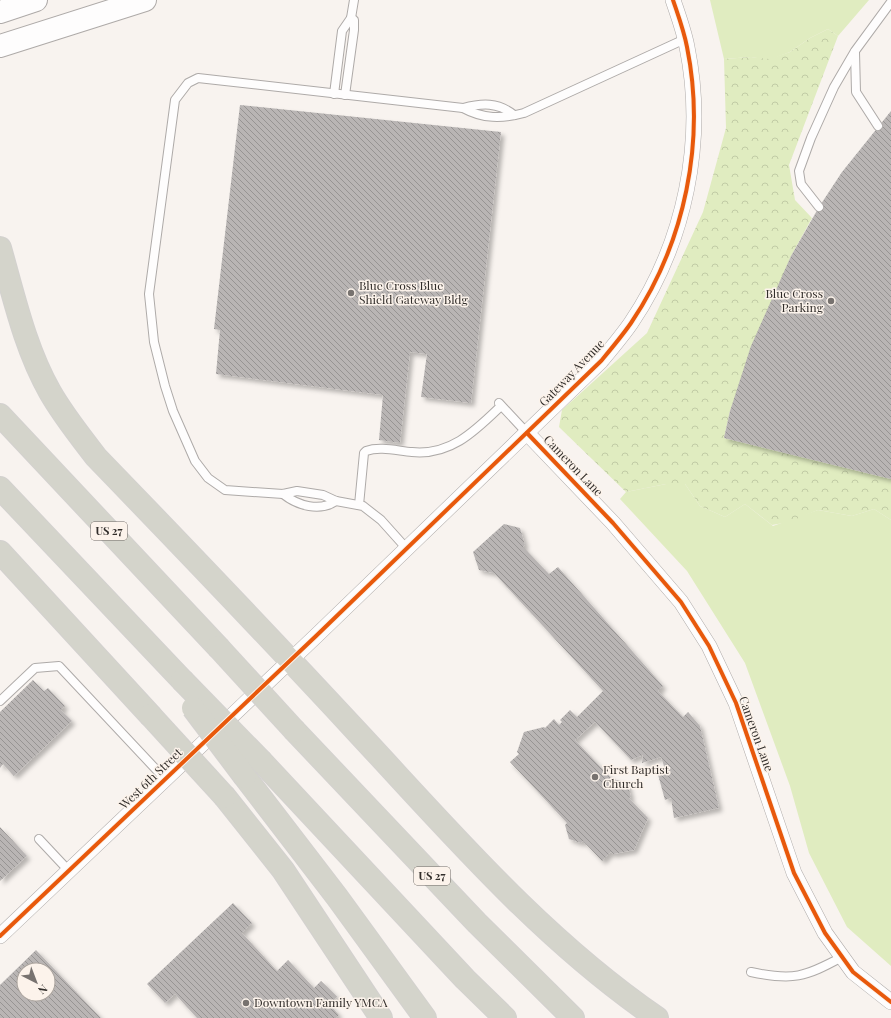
<svg xmlns="http://www.w3.org/2000/svg" width="891" height="1018" font-family="'Playfair Display',serif">
<style>
.green{fill:#e0ecc0}
.forest{fill:url(#forest-crowns)}
.building{fill:url(#building-back-hatch);fill-rule:evenodd;filter:url(#shadow)}
.lines{fill:none;stroke-linecap:round;stroke-linejoin:round}
.lane-casing{stroke:#aeaaa8;stroke-width:10}
.street-casing{stroke:#aeaaa8;stroke-width:16}
.secondary-casing{stroke:#aeaaa8;stroke-width:24}
.highway-casing{stroke:#d3d1cf;stroke-width:24}
.lane{stroke:#fefdfd;stroke-width:8}
.street{stroke:#fefdfd;stroke-width:15}
.secondary{stroke:#fefdfd;stroke-width:22}
.highway{stroke:#d4d4cb;stroke-width:22}
.highway-bridge-casing{stroke:#d3d1cf;stroke-width:24;stroke-linecap:butt}
.highway-bridge{stroke:#d4d4cb;stroke-width:22}
.cycleway-casing{stroke:#fcf3eb;stroke-width:6}
.cycleway{stroke:#e8590c;stroke-width:4}
.poi-dot{fill:#77726f;stroke:#fcf3eb;stroke-width:1.5}
.labels{text-anchor:middle;stroke-width:3;stroke-linejoin:round;paint-order:stroke}
.shield{fill:#fcf3eb;stroke:#6e6864;stroke-width:1}
.shield-label{font-size:11px;font-weight:bold;fill:#312d2a}
.poi-label{font-size:12px;fill:#312d2a;stroke:#fcf3eb;text-anchor:start}
.street-label{font-size:12px;fill:#312d2a;stroke:#fcf3eb}
</style>
<defs>
<pattern id="forest-crowns" width="20" height="18" patternUnits="userSpaceOnUse"><rect width="20" height="18" fill="#e0ecc0"/><path d="M2 6a3 3 0 1 1 6 0M12 15a3 3 0 1 1 6 0" fill="none" stroke="#c1cba5"/></pattern>
<pattern id="building-back-hatch" width="6" height="6" patternUnits="userSpaceOnUse"><rect width="6" height="6" fill="#b9b5b4"/><path d="M-1 5l2 2M0 0l6 6M5-1l2 2" fill="none" stroke="#979493"/></pattern>
<filter id="shadow"><feDropShadow dx="3.5" dy="3.5" stdDeviation="2" flood-color="#0004"/></filter>
</defs>
<rect width="100%" height="100%" fill="#f8f3ef"/>
<g class="green">
<polygon points="710,0 869,0 838,36 828,29 810,38 790,52 769,60 751,57 724,59"/>
<polygon points="666,484 685,484 700,506 725,517 745,504 773,526 818,510 852,516 874,509 891,520 891,966 847,927 809,853 790,786 745,663 687,571 620,499 626,492"/>
</g>
<polygon class="forest" points="828,29 838,36 789,165 795,200 812,218 791,256 730,411 724,438 891,479 891,520 874,509 852,516 818,510 789,522 772,525 745,504 725,517 700,506 685,484 666,484 626,492 559,427 562,410 647,333 703,212 726,128 724,59 751,57 769,59 790,52 810,38"/>
<g class="building">
<polygon points="240,105 501,132 471,403 421,397 427,354 410,352 400,443 379,440 383,395 216,374 220,330 214,329"/>
<polygon points="891,111 891,479 724,438 730,411 751,346 791,256 819,207 842,172"/>
<polygon points="504,524 520,528 525,545 523,547 549,574 558,567 663,686 658,691 683,717 688,712 700,726 719,808 674,818 671,798 665,800 657,771 665,769 661,757 642,763 643,755 631,760 595,722 575,740 612,779 627,782 631,797 629,798 648,818 634,850 613,854 611,852 602,861 583,841 581,843 569,839 565,825 567,823 510,762 519,754 517,752 524,732 544,727 545,728 554,719 559,725 562,722 560,720 570,710 577,717 603,691 494,573 479,570 473,552"/>
<polygon points="33,680 44,691 48,688 65,706 61,710 72,721 14,776 3,764 0,768 0,712"/>
<polygon points="0,827 27,856 0,881"/>
<polygon points="233,903 252,923 242,933 277,971 288,960 314,988 321,981 337,997 329,1004 339,1015 336,1018 197,1018 175,994 165,1003 147,984"/>
<path d="M36,950L101,1018H0V985ZM24,970H48V994H24Z"/>
</g>
<g class="lines">
<g class="lane-casing">
<g id="lane">
<polyline points="855,52 856,92 878,126"/>
<polyline points="334,94 342,31 351,18 354,0"/>
<polyline points="345,95 354,30 354,20 351,18"/>
<path d="M463,108C482,103 498,102 514,115"/>
<polyline points="819,207 801,184 799,171 811,138 834,87 855,51 891,2"/>
<polyline points="499,403 527,433"/>
<path d="M283,494C298,506 320,512 336,501"/>
<path d="M359,505L364,453L366,451C380,446 398,451 412,452C451,456 476,430 501,406"/>
<path d="M407,549L381,520L363,506L336,501L323,495L297,491L283,494L225,490L208,478L195,461L173,411L165,386L154,342L149,294L175,100L188,83L198,78L463,108C483,119 502,119 524,113L685,39"/>
<polyline points="0,701 35,668 59,666 165,779"/>
<polyline points="39,839 69,871"/>
<path d="M751,972C793,981 805,977 842,957"/>
</g>
</g>
<g class="street-casing">
<g id="street">
<polyline points="527,433 613,523 681,602 709,646 736,703 794,873 825,933 853,972 891,1002"/>
<path d="M0,936L316,636L601,361C611,349 622,336 631,323C685,243 706,141 687,47C684,31 678,15 673,0"/>
</g>
</g>
<g class="secondary-casing">
<g id="secondary">
<polyline points="0,12 36,0"/>
<polyline points="0,46 145,0"/>
</g>
</g>
<g class="highway-casing">
<g id="highway">
<path d="M0,248C14,297 25,348 50,392C63,415 80,436 96,457C185,549 273,641 360,735C453,835 543,940 657,1018"/>
<polyline points="0,415 218,647"/>
<polyline points="0,488 182,680"/>
<polyline points="0,552 150,715"/>
<polyline points="295,731 477,923 573,1018"/>
<polyline points="262,762 465,979 505,1018"/>
<polyline points="245,777 337,897 425,1018"/>
<polyline points="225,797 283,870 381,1018"/>
</g>
</g>
<use href="#lane" class="lane"/>
<use href="#street" class="street"/>
<use href="#secondary" class="secondary"/>
<use href="#highway" class="highway"/>
<g class="highway-bridge-casing">
<g id="highway-bridge">
<polyline points="218,647 295,731"/>
<polyline points="182,680 262,762"/>
<polyline points="193,708 245,777"/>
<polyline points="150,715 225,797"/>
</g>
</g>
<use href="#highway-bridge" class="highway-bridge"/>
<g class="cycleway-casing">
<g id="cycleway">
<polyline points="527,433 613,523 681,602 709,646 736,703 794,873 825,933 853,972 891,1002"/>
<path d="M0,936L316,636L601,361C611,349 622,336 631,323C685,243 706,141 687,47C684,31 678,15 673,0"/>
</g>
</g>
<use href="#cycleway" class="cycleway"/>
</g>
<g class="poi-dot">
<circle cx="351" cy="293" r="4"/>
<circle cx="831" cy="301" r="4"/>
<circle cx="595" cy="777" r="4"/>
<circle cx="246" cy="1003" r="4"/>
</g>
<g class="labels">
<g class="shield">
<rect x="91" y="522" width="36" height="18" rx="3"/>
<rect x="414" y="867" width="36" height="18" rx="3"/>
</g>
<g class="shield-label">
<text x="109" y="535">US 27</text>
<text x="432" y="880">US 27</text>
</g>
<g class="poi-label">
<text x="359" y="290">Blue Cross Blue<tspan x="359" dy="14">Shield Gateway Bldg</tspan></text>
<text x="823" y="298" text-anchor="end">Blue Cross<tspan x="823" dy="14">Parking</tspan></text>
<text x="603" y="774">First Baptist<tspan x="603" dy="14">Church</tspan></text>
<text x="254" y="1007">Downtown Family YMCA</text>
</g>
<g class="street-label">
<text transform="translate(572 373) rotate(-46)" y="4">Gateway Avenue</text>
<text transform="translate(573 466) rotate(46)" y="4">Cameron Lane</text>
<text transform="translate(756 734) rotate(70)" y="4">Cameron Lane</text>
<text transform="translate(151 779) rotate(-44)" y="4">West 6th Street</text>
</g>
</g>
<g transform="translate(36 982) rotate(138)"><circle r="19" fill="#fcf3eb" stroke="#aba49e"/>
<path d="M0-3L7 15L0 10L-7 15Z" fill="#77726f"/>
<text y="-6" font-size="11" font-weight="bold" text-anchor="middle" fill="#312d2a">N</text>
</g>
</svg>
